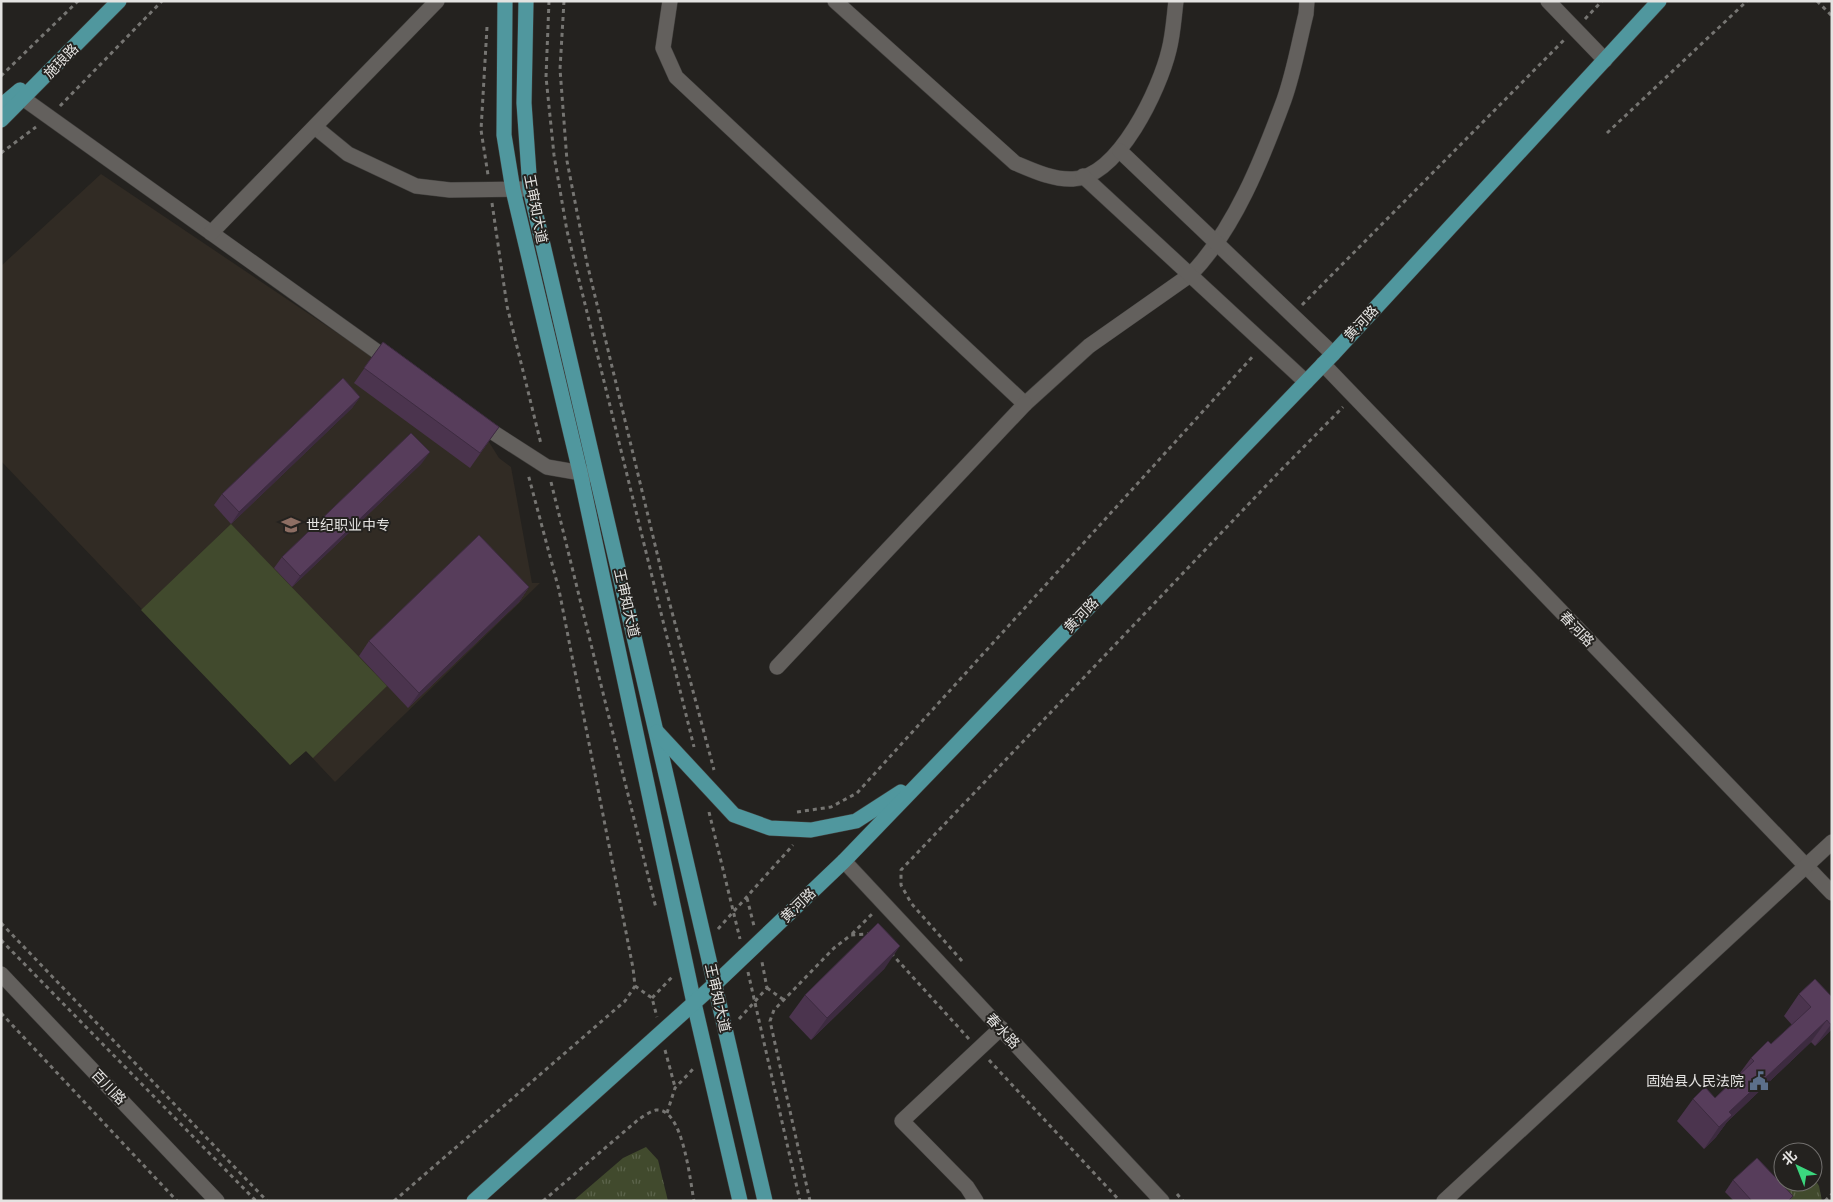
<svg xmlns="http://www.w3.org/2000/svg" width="1833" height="1202" font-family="'Varela Round','Noto Sans SC',sans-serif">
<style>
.built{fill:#312b24}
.grass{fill:url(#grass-tufts)}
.garden{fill:#414a2d}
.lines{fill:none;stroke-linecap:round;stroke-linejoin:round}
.minor-casing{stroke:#413f3d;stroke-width:16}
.major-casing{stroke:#413f3d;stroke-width:16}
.path{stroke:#767572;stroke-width:3;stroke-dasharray:4 4;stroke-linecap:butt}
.minor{stroke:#63605d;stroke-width:15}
.major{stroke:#50979e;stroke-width:15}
.wall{fill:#4b344e}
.shaded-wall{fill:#3d2b40}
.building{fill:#573d5b;stroke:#3d2b40}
.labels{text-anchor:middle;stroke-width:4;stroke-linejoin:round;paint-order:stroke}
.street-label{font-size:14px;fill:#e4e3e1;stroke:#24221f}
.poi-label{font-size:14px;fill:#e4e3e1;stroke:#24221f;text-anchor:start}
</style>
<defs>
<pattern id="grass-tufts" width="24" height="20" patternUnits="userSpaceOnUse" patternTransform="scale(1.25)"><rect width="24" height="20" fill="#414a2d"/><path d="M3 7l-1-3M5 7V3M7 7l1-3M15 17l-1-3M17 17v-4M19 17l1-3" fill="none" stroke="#5c644b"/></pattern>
</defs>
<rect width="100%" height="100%" fill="#24221f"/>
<polygon class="built" points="101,174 373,357 489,442 499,458 511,467 532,583 540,583 335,782 306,751 290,765 1,461 1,266"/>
<g class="grass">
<polygon points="646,1147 658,1160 668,1201 573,1201 623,1158"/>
<polygon points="1783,1176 1783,1182 1813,1182 1813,1176 1819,1186 1822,1201 1779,1201 1768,1190"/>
</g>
<polygon class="garden" points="231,524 387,686 313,758 306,751 290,765 141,610"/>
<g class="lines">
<g class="minor-casing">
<g id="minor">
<path d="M670,1L663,48L676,77L1025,404L1089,346L1190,275C1234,231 1263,157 1284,100C1294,72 1299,42 1306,14L1307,1"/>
<path d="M835,1L1015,163C1034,171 1053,180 1073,179C1119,177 1160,88 1169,50C1173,35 1174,17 1176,1"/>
<polyline points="1548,1 1605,60"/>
<polyline points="24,99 393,363"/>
<polyline points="315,127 348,154 416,186 450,190 524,189"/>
<polyline points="1120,151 1333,354"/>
<polyline points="1083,176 1306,382"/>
<polyline points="211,233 437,1"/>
<polyline points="1323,364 1832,893"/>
<polyline points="477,422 547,467 593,475"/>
<polyline points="777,667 1025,404"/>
<polyline points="844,861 1162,1201"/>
<polyline points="1,974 217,1201"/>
<polyline points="976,1201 967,1187 902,1121 1001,1028"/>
<polyline points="1444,1201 1832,842"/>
</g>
</g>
<g class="major-casing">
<g id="major">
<polyline points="505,1 504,135 513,190 580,472 694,1003 740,1201"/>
<polyline points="526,1 524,103 530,189 765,1201"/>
<polyline points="1,106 20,90"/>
<polyline points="1,120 119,1"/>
<polyline points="657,732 734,815 770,828 811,830 856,821 901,792"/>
<polyline points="474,1201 715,984 844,861 1333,354 1659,1"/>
</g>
</g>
<g class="path">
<polyline points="549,1 546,77 554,155 567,231 694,747"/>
<polyline points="564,1 560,69 567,161 587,263 664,582 714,770"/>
<polyline points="1817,1 1832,16"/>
<polyline points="1585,19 1602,1"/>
<polyline points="487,27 481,130 488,175"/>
<polyline points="1,76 78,1"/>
<polyline points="60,106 162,1"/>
<polyline points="1607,133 1747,1"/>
<polyline points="1,153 36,127"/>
<polyline points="492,203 507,306 541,444"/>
<polyline points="1302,305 1565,39"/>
<polyline points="551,482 656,908"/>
<polyline points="709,812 740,939"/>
<polyline points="797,812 831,807 857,793 1254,355"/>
<polyline points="747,898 754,926"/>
<polyline points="1,923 267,1201"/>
<polyline points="718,929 793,845"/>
<polyline points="852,934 872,914"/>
<polyline points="1,940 256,1201"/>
<polyline points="891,953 969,1039"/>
<polyline points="962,961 911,903 901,885 901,870 1281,470 1343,407"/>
<polyline points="748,972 800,1201"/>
<polyline points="635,986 652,998 657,1017"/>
<polyline points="767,988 784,1000"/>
<polyline points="652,998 674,975"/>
<polyline points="1,1013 177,1201"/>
<polyline points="739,1019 767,988 762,962"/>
<polyline points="665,1050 675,1087"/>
<polyline points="989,1060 1120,1201"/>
<polyline points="667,1113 675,1088 694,1068"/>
<polyline points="1177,1194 1183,1201"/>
<polyline points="394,1201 625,1001 635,986 633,968 559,590 528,474"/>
<path d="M543,1201L639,1119C644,1116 651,1111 656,1110C683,1107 690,1181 694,1201"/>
<polyline points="810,1201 770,1021 774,1010 834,948 851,935 869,934"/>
<polyline points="1825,1201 1832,1194"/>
</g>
<use href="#minor" class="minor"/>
<use href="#major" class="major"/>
</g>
<g class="wall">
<polygon points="383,342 499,427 470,468 354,383"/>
<polygon points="360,397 352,408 231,524 214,505 222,494"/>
<polygon points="422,463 292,587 274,568 282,557"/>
<polygon points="529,587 519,602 408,708 359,656 369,641"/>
<polygon points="885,968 811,1040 789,1017 805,995"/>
<polygon points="1815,979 1832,1029 1815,1046 1811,1042 1727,1122 1716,1137 1704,1149 1677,1121 1693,1099 1715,1098 1737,1077 1751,1058 1771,1044 1792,1025 1784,1016 1799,994"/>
<polygon points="1733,1180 1793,1196 1790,1201 1734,1201 1725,1192"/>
</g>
<g class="shaded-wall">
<polygon points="360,397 352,408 231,524 239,512"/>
<polygon points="430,452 422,463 292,587 300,576"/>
<polygon points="529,587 519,602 408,708 419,693"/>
<polygon points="900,946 885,968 811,1040 827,1018"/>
<polygon points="1827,1020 1811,1042 1727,1122 1716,1137 1704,1149 1729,1112"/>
<polygon points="1832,1023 1832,1029 1815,1046"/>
</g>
<g class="building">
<polygon points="383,342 499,427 480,453 364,368"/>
<polygon points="343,378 360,397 239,512 222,494"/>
<polygon points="411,433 430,452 300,576 282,557"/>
<polygon points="479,535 529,587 419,693 369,641"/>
<polygon points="878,923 900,946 827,1018 805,995"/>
<polygon points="1815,979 1832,997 1832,1023 1830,1024 1827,1020 1729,1112 1732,1115 1719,1127 1693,1099 1705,1087 1715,1098 1754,1061 1751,1058 1768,1041 1771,1044 1811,1007 1799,994"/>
<polygon points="1757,1158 1793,1196 1788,1201 1752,1201 1733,1180"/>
</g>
<defs>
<g id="school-bare" transform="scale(1.5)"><path d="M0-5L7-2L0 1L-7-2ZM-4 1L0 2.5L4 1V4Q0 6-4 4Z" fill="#8d6e63" stroke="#24221f" stroke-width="2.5" paint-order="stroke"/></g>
<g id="civic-bare" transform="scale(1.5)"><path d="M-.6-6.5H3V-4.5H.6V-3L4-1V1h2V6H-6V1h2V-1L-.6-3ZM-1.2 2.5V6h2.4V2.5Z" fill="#5c6f8a" stroke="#24221f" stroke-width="2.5" paint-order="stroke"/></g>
</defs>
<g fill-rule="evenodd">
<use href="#school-bare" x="291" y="525"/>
<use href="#civic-bare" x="1759" y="1081"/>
</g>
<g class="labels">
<g class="street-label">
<text transform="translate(61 61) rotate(-46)" y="5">施琅路</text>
<text transform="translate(536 209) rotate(79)" y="5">王审知大道</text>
<text transform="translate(1361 323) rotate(-47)" y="5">黄河路</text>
<text transform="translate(627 603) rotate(77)" y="5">王审知大道</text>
<text transform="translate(1081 615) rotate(-46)" y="5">黄河路</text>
<text transform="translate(1577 629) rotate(46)" y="5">春河路</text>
<text transform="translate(798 905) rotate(-44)" y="5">黄河路</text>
<text transform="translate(718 998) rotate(77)" y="5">王审知大道</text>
<text transform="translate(1003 1031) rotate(47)" y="5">春水路</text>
<text transform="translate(109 1087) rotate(46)" y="5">百川路</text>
</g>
<g class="poi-label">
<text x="306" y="530">世纪职业中专</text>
<text x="1744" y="1086" text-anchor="end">固始县人民法院</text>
</g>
</g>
<rect width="1833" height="1202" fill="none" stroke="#e4e3e1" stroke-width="5"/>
<g transform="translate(1798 1167) rotate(317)"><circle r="24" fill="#24221f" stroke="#716f6d"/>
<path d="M0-4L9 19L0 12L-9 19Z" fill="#3bd77e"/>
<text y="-8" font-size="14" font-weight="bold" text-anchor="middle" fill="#e4e3e1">北</text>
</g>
</svg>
